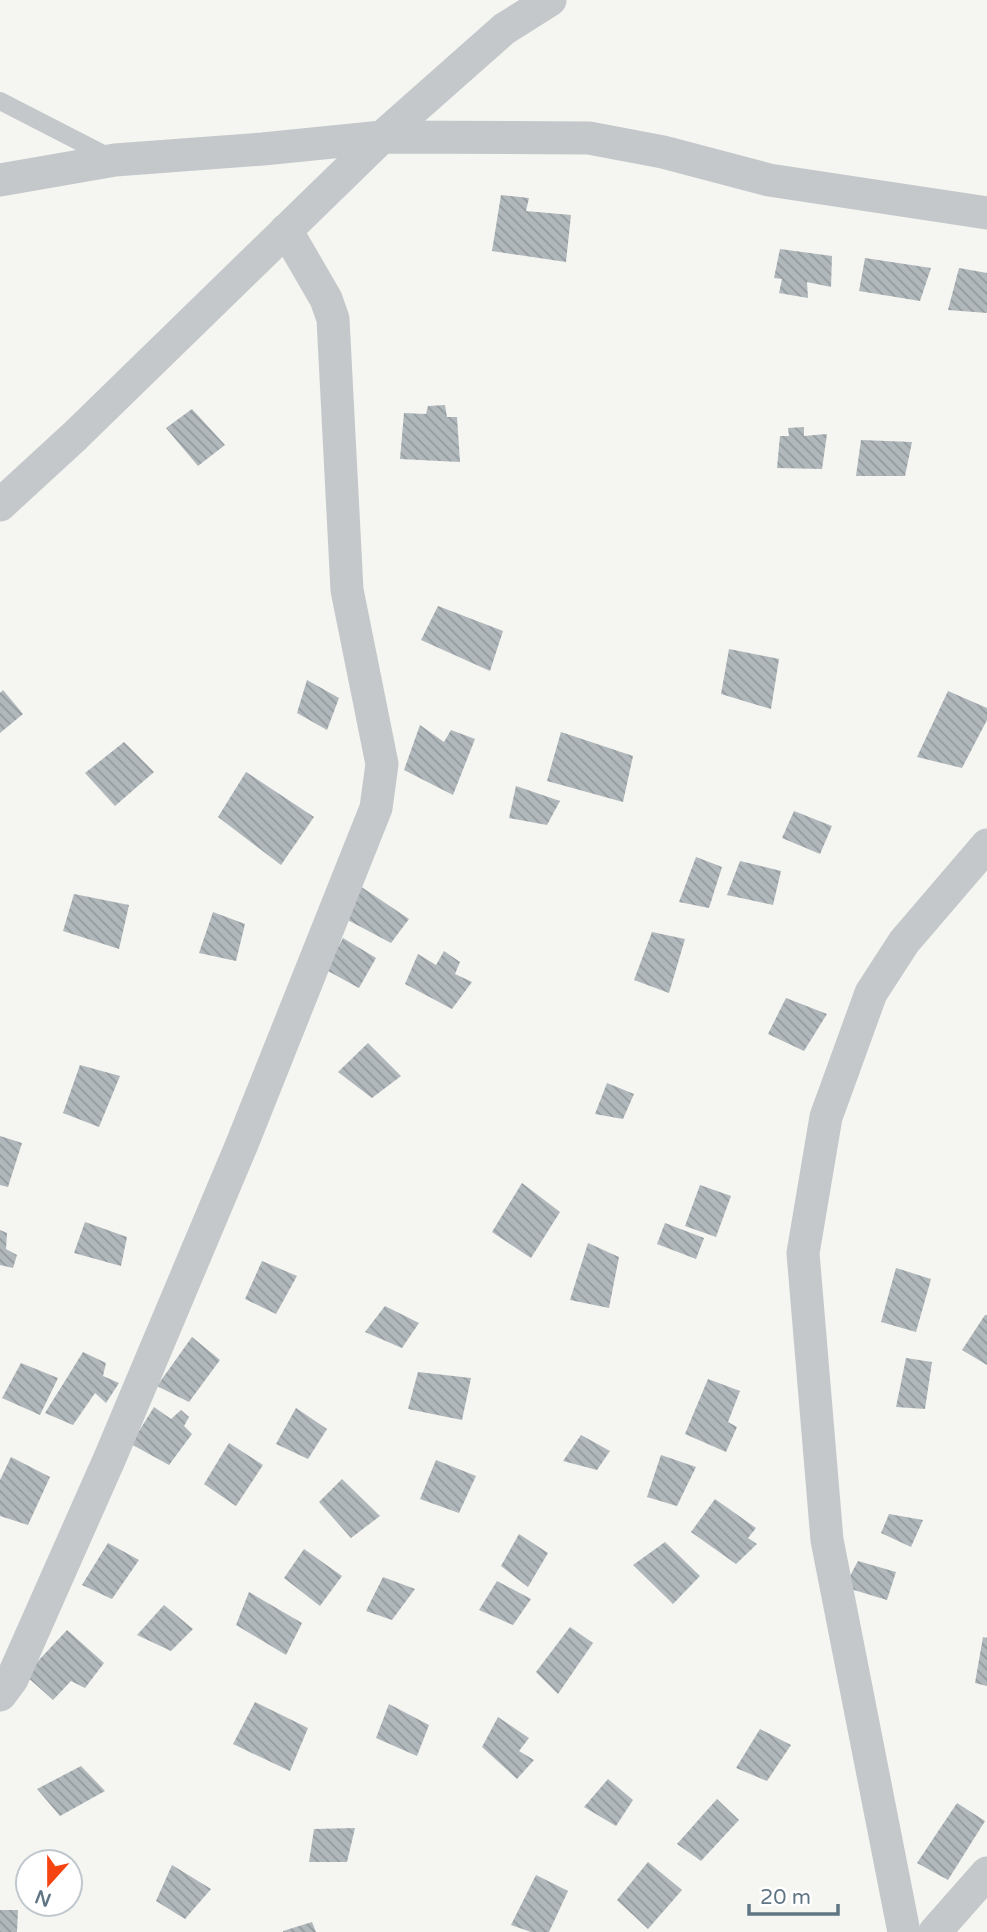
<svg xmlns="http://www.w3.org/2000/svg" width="987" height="1932" font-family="'Varela Round',sans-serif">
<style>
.building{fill:url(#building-back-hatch)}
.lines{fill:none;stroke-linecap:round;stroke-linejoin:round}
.service{stroke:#c4c8cb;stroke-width:18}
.minor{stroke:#c4c8cb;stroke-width:33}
</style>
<defs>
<pattern id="building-back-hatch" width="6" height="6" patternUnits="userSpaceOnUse" patternTransform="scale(1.75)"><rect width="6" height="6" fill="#b0b8bc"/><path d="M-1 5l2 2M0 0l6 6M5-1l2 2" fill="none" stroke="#939a9e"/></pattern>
</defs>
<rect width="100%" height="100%" fill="#f5f5f1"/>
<g class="building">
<polygon points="501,195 529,198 526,211 571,215 566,262 492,251"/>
<polygon points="780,249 832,256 831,287 807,282 808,298 779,293 782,279 774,278"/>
<polygon points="865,258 931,268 920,301 859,291"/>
<polygon points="959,268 987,273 987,313 948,310"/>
<polygon points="445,405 447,417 457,417 460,462 400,459 404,413 426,414 428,406"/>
<polygon points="192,409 225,445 198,466 166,428"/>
<polygon points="804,427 804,436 827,434 822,469 777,468 780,436 789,436 788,428"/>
<polygon points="861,440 912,442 905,476 856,476"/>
<polygon points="438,606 503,631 490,671 421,640"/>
<polygon points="729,649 779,659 771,709 721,694"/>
<polygon points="307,680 339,698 327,730 297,713"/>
<polygon points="3,690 23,714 0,733 0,693"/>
<polygon points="948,691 987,708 987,720 962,768 917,757"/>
<polygon points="420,725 444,742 451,730 475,739 453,795 404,770"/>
<polygon points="561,732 633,756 623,802 547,781"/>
<polygon points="124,742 154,772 115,806 85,773"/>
<polygon points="246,772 314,817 281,865 218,817"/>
<polygon points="516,786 560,801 547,825 509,818"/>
<polygon points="794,811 832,826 820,854 782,838"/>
<polygon points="696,857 722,867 709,908 679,902"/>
<polygon points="740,861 781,871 773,905 727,895"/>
<polygon points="360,886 409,919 391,943 344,918"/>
<polygon points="74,894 129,905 119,949 63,931"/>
<polygon points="213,912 245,924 236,961 199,953"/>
<polygon points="652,932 685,939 669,993 634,980"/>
<polygon points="343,938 376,958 359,988 326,970"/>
<polygon points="444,951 460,962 455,974 472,982 452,1009 405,984 418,954 436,965"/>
<polygon points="786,998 827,1014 804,1051 768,1034"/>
<polygon points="368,1043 401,1076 372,1098 338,1072"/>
<polygon points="80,1065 120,1076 99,1127 63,1113"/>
<polygon points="607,1083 634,1094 623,1119 595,1114"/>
<polygon points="0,1136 22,1143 8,1187 0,1185"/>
<polygon points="522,1183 560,1212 531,1258 492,1232"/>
<polygon points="700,1185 731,1196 716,1237 685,1226"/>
<polygon points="85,1222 127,1237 121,1266 74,1253"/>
<polygon points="665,1223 704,1238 696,1259 657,1244"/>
<polygon points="0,1230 7,1233 6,1249 17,1255 13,1268 0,1265"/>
<polygon points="588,1243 619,1257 609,1308 570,1300"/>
<polygon points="262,1261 297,1276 276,1314 245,1299"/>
<polygon points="896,1268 931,1279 916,1332 881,1322"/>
<polygon points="385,1306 419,1323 402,1348 365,1332"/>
<polygon points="985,1315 987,1315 987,1365 962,1350"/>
<polygon points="192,1337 220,1360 189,1402 157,1386"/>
<polygon points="83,1352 106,1363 103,1376 119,1383 106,1403 95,1393 73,1425 45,1413"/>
<polygon points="906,1358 932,1362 925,1409 896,1407"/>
<polygon points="21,1363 58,1378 40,1415 2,1398"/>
<polygon points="418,1372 471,1378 462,1420 408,1409"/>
<polygon points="708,1379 740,1391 728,1422 737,1427 726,1452 685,1434"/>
<polygon points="154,1407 171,1419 181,1410 189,1417 184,1426 192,1434 169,1465 131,1444"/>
<polygon points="296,1408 327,1429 308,1459 276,1444"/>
<polygon points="581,1435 610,1451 597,1470 563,1461"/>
<polygon points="229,1443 263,1465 236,1506 204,1484"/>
<polygon points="661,1455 696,1467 677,1506 647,1497"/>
<polygon points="11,1457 50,1477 28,1525 0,1516 0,1480"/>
<polygon points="436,1460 476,1476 459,1513 420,1499"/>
<polygon points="342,1479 380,1516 351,1538 319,1502"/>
<polygon points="715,1499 756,1528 748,1538 757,1544 736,1564 691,1532"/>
<polygon points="889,1514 923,1520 911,1547 881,1533"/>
<polygon points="519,1534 548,1553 528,1587 501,1566"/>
<polygon points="665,1542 700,1576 673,1604 633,1565"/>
<polygon points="108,1543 139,1560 112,1599 82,1585"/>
<polygon points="304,1549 342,1576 320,1606 284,1578"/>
<polygon points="858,1561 896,1572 887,1600 844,1587"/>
<polygon points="383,1577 415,1589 392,1620 366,1611"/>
<polygon points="497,1581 531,1599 513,1625 479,1610"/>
<polygon points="249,1592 302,1623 286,1655 236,1625"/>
<polygon points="164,1605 193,1629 171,1651 137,1635"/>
<polygon points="570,1627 593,1643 558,1694 536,1672"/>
<polygon points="67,1630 104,1663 85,1688 71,1681 53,1700 25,1675"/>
<polygon points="983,1637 987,1638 987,1686 975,1683"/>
<polygon points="255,1702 308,1728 290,1771 233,1744"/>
<polygon points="389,1704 429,1725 417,1756 376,1738"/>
<polygon points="498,1717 529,1738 519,1751 534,1760 517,1779 482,1747"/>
<polygon points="760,1729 791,1745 767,1781 736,1768"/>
<polygon points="81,1766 105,1791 60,1816 37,1789"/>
<polygon points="608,1779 633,1800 616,1826 584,1807"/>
<polygon points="717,1799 739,1820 701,1861 677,1844"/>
<polygon points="957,1803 985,1821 948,1880 917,1863"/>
<polygon points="355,1828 347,1862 309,1862 314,1829"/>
<polygon points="648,1862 682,1890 648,1929 617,1900"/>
<polygon points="172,1865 211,1889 185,1919 156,1901"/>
<polygon points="536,1875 568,1891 549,1932 531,1932 511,1925"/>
<polygon points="0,1910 18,1910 17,1932 0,1932"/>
<polygon points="312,1922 316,1932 283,1932 283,1931"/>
</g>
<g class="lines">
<polyline class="service" points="0,101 111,158"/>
<g class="minor">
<polyline points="0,180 115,160 263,149 382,137 589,138 663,152 769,180 987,213"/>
<polyline points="0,505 75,436 382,137 504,29 550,0"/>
<polyline points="0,1695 12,1679 109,1460 242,1144 376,808 382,764 347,590 333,319 326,299 286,230"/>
<polyline points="904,1932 827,1540 803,1253 826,1117 871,993 904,942 987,845"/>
<polyline points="935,1932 987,1873"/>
</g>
</g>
<g transform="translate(49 1883) rotate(201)"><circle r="33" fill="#ffffff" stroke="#c0c8ce" stroke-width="2"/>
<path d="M0-5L12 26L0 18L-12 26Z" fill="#f54311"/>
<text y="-10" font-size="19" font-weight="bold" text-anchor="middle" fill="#617685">N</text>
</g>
<path d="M749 1904v10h89v-10" fill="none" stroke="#617685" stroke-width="3.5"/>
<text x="760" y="1904" font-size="21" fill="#617685" stroke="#ffffff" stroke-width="5" paint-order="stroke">20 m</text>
</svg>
